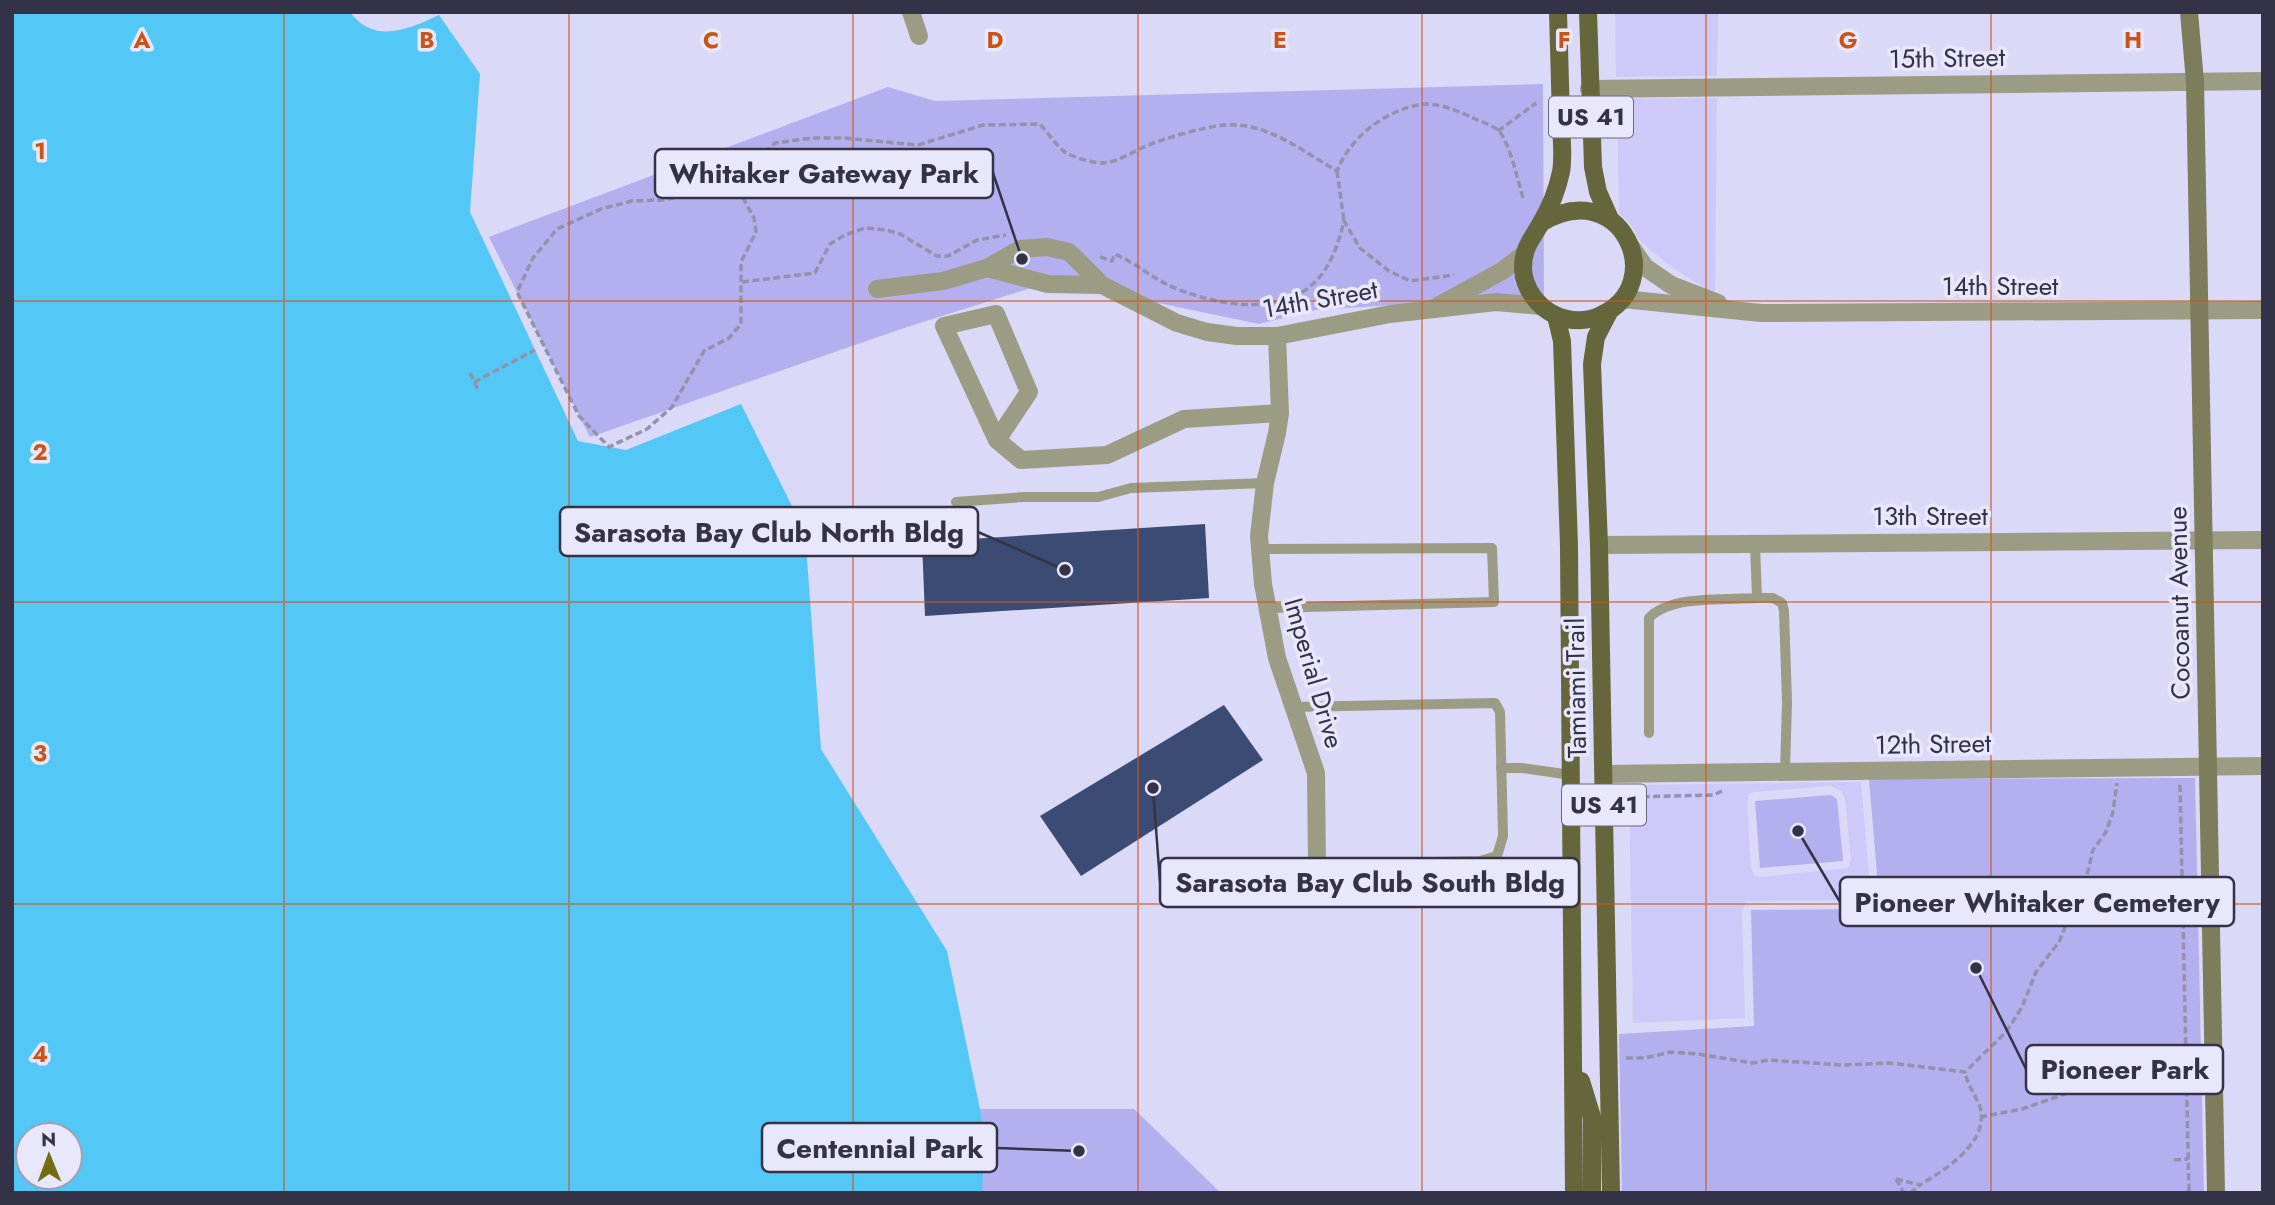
<svg xmlns="http://www.w3.org/2000/svg" width="2275" height="1205" font-family="Jost,sans-serif">
<style>
.built{fill:#cdcaf9;fill-rule:evenodd}
.green{fill:#b4afee}
.water{fill:#53c8f6;fill-rule:evenodd}
.building{fill:#3c4b74}
.lines{fill:none;stroke-linecap:round;stroke-linejoin:round}
.path{stroke:#9391ac;stroke-width:3.5;stroke-dasharray:7 3.5;stroke-linecap:butt}
.lane{stroke:#9c9c85;stroke-width:10}
.street{stroke:#9c9c85;stroke-width:18}
.secondary{stroke:#7d7c5b;stroke-width:18}
.primary{stroke:#66663c;stroke-width:18}
.grid{fill:none;stroke:#cd5315;stroke-width:2;stroke-opacity:0.55}
.labels{text-anchor:middle;stroke-width:7;stroke-linejoin:round;paint-order:stroke}
.shield{fill:#e8e7fc;stroke:#6a687d;stroke-width:2}
.shield-label{font-size:24px;font-weight:bold;fill:#343247}
.street-label{font-size:26px;fill:#343247;stroke:#e8e7fc}
.grid-label{font-size:23px;text-anchor:middle;font-weight:bold;fill:#cd5315;stroke:#e8e7fc;stroke-width:7;stroke-linejoin:round;paint-order:stroke}
.leader{fill:none;stroke:#343247;stroke-width:2.5}
.callout-dot{fill:#343247;stroke:#e8e7fc;stroke-width:2.5}
.callout{fill:#e8e7fc;stroke:#343247;stroke-width:2.5}
.callout-label{font-size:28px;text-anchor:middle;font-weight:bold;fill:#343247}
</style>
<rect width="100%" height="100%" fill="#dad9f8"/>
<g class="built">
<polygon points="1615,12 1718,12 1717,76 1616,77"/>
<polygon points="1717,98 1715,291 1707,289 1679,272 1654,253 1639,240 1632,226 1619,213 1617,99"/>
<path d="M1861,782L1871,900L1748,901L1742,910L1745,1018L1633,1023L1629,785ZM1831,786L1841,791L1845,798L1851,860L1848,868L1761,877L1755,876L1751,869L1747,802L1749,794L1754,792Z"/>
</g>
<g class="green">
<polygon points="1543,84 1544,295 1316,310 1259,324 1053,281 904,328 590,437 489,237 888,87 935,101"/>
<polygon points="2195,778 2204,1193 1622,1193 1619,1034 1754,1026 1751,910 1880,909 1869,779"/>
<polygon points="1831,795 1837,799 1843,861 1760,868 1755,801"/>
<polygon points="980,1109 1134,1109 1221,1193 980,1193"/>
</g>
<path class="water" d="M12,12H350C374,45 409,29 439,15L480,74L470,212L578,441L626,450L741,404L805,532L821,749L947,951L980,1109L984,1146L982,1193H12ZM28,1135H70V1177H28Z"/>
<g class="building">
<polygon points="1205,524 1209,598 925,616 922,542"/>
<polygon points="1224,705 1263,760 1081,876 1040,816"/>
</g>
<g class="lines">
<g class="path">
<polyline points="1498,131 1536,103"/>
<polyline points="1337,171 1344,221"/>
<polygon points="724,189 730,195 743,198 754,218 756,232 741,262 741,324 729,338 704,351 672,407 647,429 609,447 579,416 517,292 533,258 557,229 601,209 632,201 663,200"/>
<path d="M724,189L723,184C730,176 736,175 746,175"/>
<path d="M743,198L746,175L758,159L775,143L813,138H845L918,145L983,125L1040,124C1048,133 1056,145 1065,152C1072,157 1093,163 1101,163C1117,163 1132,152 1146,146C1165,138 1204,127 1224,125C1268,122 1302,151 1337,171C1350,138 1383,112 1418,105C1436,101 1459,111 1475,119C1482,122 1494,126 1499,131C1510,144 1518,181 1523,198"/>
<path d="M1100,257L1112,261L1115,254C1133,262 1149,275 1166,284C1209,304 1281,320 1318,279C1332,263 1339,242 1344,221L1360,248L1389,271L1410,281L1454,275"/>
<polyline points="742,282 815,273 830,244 845,235 865,228 886,230 900,234 937,256 948,256 977,240 1006,235"/>
<polyline points="470,373 478,390"/>
<polyline points="474,382 535,350"/>
<polyline points="2180,785 2189,1193"/>
<polyline points="1622,800 1635,797 1713,795 1722,791"/>
<polyline points="1626,1058 1645,1058 1671,1052 1698,1054 1753,1063 1768,1060 1842,1065 1890,1063 1965,1072 2007,1031 2022,1007 2036,972 2059,942 2088,871 2093,850 2106,832 2113,812 2117,783"/>
<polyline points="1980,1117 2022,1109 2068,1093 2110,1082 2165,1080 2187,1073"/>
<polyline points="2174,1160 2188,1159"/>
<path d="M1896,1179L1920,1185C1944,1170 1990,1143 1980,1107C1976,1095 1967,1085 1965,1072"/>
<polyline points="1896,1179 1904,1193"/>
<polyline points="1910,1193 1920,1185"/>
</g>
<g class="lane">
<polyline points="956,502 1024,497 1098,497 1131,488 1265,483"/>
<polyline points="1260,549 1492,548 1494,602 1267,608"/>
<polyline points="1757,598 1773,598 1782,603 1784,611 1787,702 1785,772"/>
<path d="M1649,733V618C1670,595 1727,600 1757,598L1755,544"/>
<polyline points="1501,768 1522,768 1571,775"/>
<polyline points="1216,867 1480,861 1497,856 1503,836 1500,712 1495,703 1294,707"/>
</g>
<g class="street">
<polyline points="911,12 919,36"/>
<polyline points="1589,89 2263,81"/>
<polyline points="1632,248 1645,267 1671,285 1718,303"/>
<polyline points="987,268 1048,284 1102,285 1177,323 1207,332 1237,336 1277,336 1390,314 1496,302 1541,306"/>
<polyline points="877,289 943,281 987,268 1020,249 1047,247 1069,252 1102,285"/>
<polyline points="1623,299 1761,313 2263,310"/>
<polyline points="1438,306 1502,271 1523,255"/>
<polyline points="1277,336 1280,413 1277,433 1265,483 1259,536 1263,584 1277,658 1316,773 1317,866"/>
<polyline points="997,440 1029,392 996,314 944,326 997,440 1021,460 1107,455 1184,419 1280,413"/>
<polyline points="1599,545 2263,540"/>
<polyline points="1604,774 2263,766"/>
</g>
<polyline class="secondary" points="2189,12 2195,82 2216,1193"/>
<g class="primary">
<polyline points="1588,12 1593,167 1598,192 1610,219"/>
<path d="M1541,223C1621,174 1670,284 1601,315C1587,322 1570,322 1555,315C1538,307 1524,289 1523,269C1523,246 1532,240 1542,221C1551,206 1557,190 1561,172C1564,155 1561,136 1561,119C1560,83 1559,48 1558,12"/>
<polyline points="1609,312 1596,337 1592,364 1599,545 1611,1193"/>
<polyline points="1556,316 1562,341 1569,546 1574,1193"/>
<polyline points="1581,1081 1592,1117 1592,1193"/>
</g>
</g>
<path class="grid" d="M284,12V1193M569,12V1193M853,12V1193M1138,12V1193M1422,12V1193M1706,12V1193M1991,12V1193M12,301H2263M12,602H2263M12,904H2263"/>
<g class="labels">
<g class="shield">
<rect x="1549" y="96.5" width="84" height="41" rx="5"/>
<rect x="1562" y="784.5" width="84" height="41" rx="5"/>
</g>
<g class="shield-label">
<text x="1591" y="125">US 41</text>
<text x="1604" y="813">US 41</text>
</g>
<g class="street-label">
<text transform="translate(1947 58) rotate(-1)" y="9">15th Street</text>
<text x="2000" y="295">14th Street</text>
<text transform="translate(1320 299) rotate(-10)" y="9">14th Street</text>
<text x="1930" y="525">13th Street</text>
<text transform="translate(2179 603) rotate(-91)" y="9">Cocoanut Avenue</text>
<text transform="translate(1314 673) rotate(74)" y="9">Imperial Drive</text>
<text transform="translate(1576 688) rotate(-91)" y="9">Tamiami Trail</text>
<text transform="translate(1933 744) rotate(-1)" y="9">12th Street</text>
</g>
</g>
<g class="grid-label">
<text x="142" y="48">A</text>
<text x="427" y="48">B</text>
<text x="711" y="48">C</text>
<text x="995" y="48">D</text>
<text x="1280" y="48">E</text>
<text x="1564" y="48">F</text>
<text x="1848" y="48">G</text>
<text x="2133" y="48">H</text>
<text x="40" y="159">1</text>
<text x="40" y="460">2</text>
<text x="40" y="761">3</text>
<text x="40" y="1062">4</text>
</g>
<path class="leader" d="M1022 259L993 173M1065 570L978 532M1153 788L1160 882M1798 831L1840 902M1976 968L2026 1069M1079 1151L997 1148"/>
<g class="callout-dot">
<circle cx="1022" cy="259" r="7"/>
<circle cx="1065" cy="570" r="7"/>
<circle cx="1153" cy="788" r="7"/>
<circle cx="1798" cy="831" r="7"/>
<circle cx="1976" cy="968" r="7"/>
<circle cx="1079" cy="1151" r="7"/>
</g>
<g class="callout">
<rect x="655" y="149" width="338" height="49" rx="7"/>
<rect x="560" y="507" width="418" height="49" rx="7"/>
<rect x="1160" y="858" width="419" height="49" rx="7"/>
<rect x="1840" y="877" width="394" height="49" rx="7"/>
<rect x="2026" y="1045" width="197" height="49" rx="7"/>
<rect x="762" y="1123" width="235" height="49" rx="7"/>
</g>
<g class="callout-label">
<text x="824" y="183">Whitaker Gateway Park</text>
<text x="769" y="542">Sarasota Bay Club North Bldg</text>
<text x="1370" y="892">Sarasota Bay Club South Bldg</text>
<text x="2037" y="912">Pioneer Whitaker Cemetery</text>
<text x="2125" y="1079">Pioneer Park</text>
<text x="880" y="1158">Centennial Park</text>
</g>
<rect width="2275" height="1205" fill="none" stroke="#343247" stroke-width="28"/>
<g transform="translate(49 1156) rotate(359)"><circle r="33" fill="#e8e7fc" stroke="#a09fb4" stroke-width="2"/>
<path d="M0-5L12 26L0 18L-12 26Z" fill="#726e0f"/>
<text y="-10" font-size="19" font-weight="bold" text-anchor="middle" fill="#343247">N</text>
</g>
</svg>
